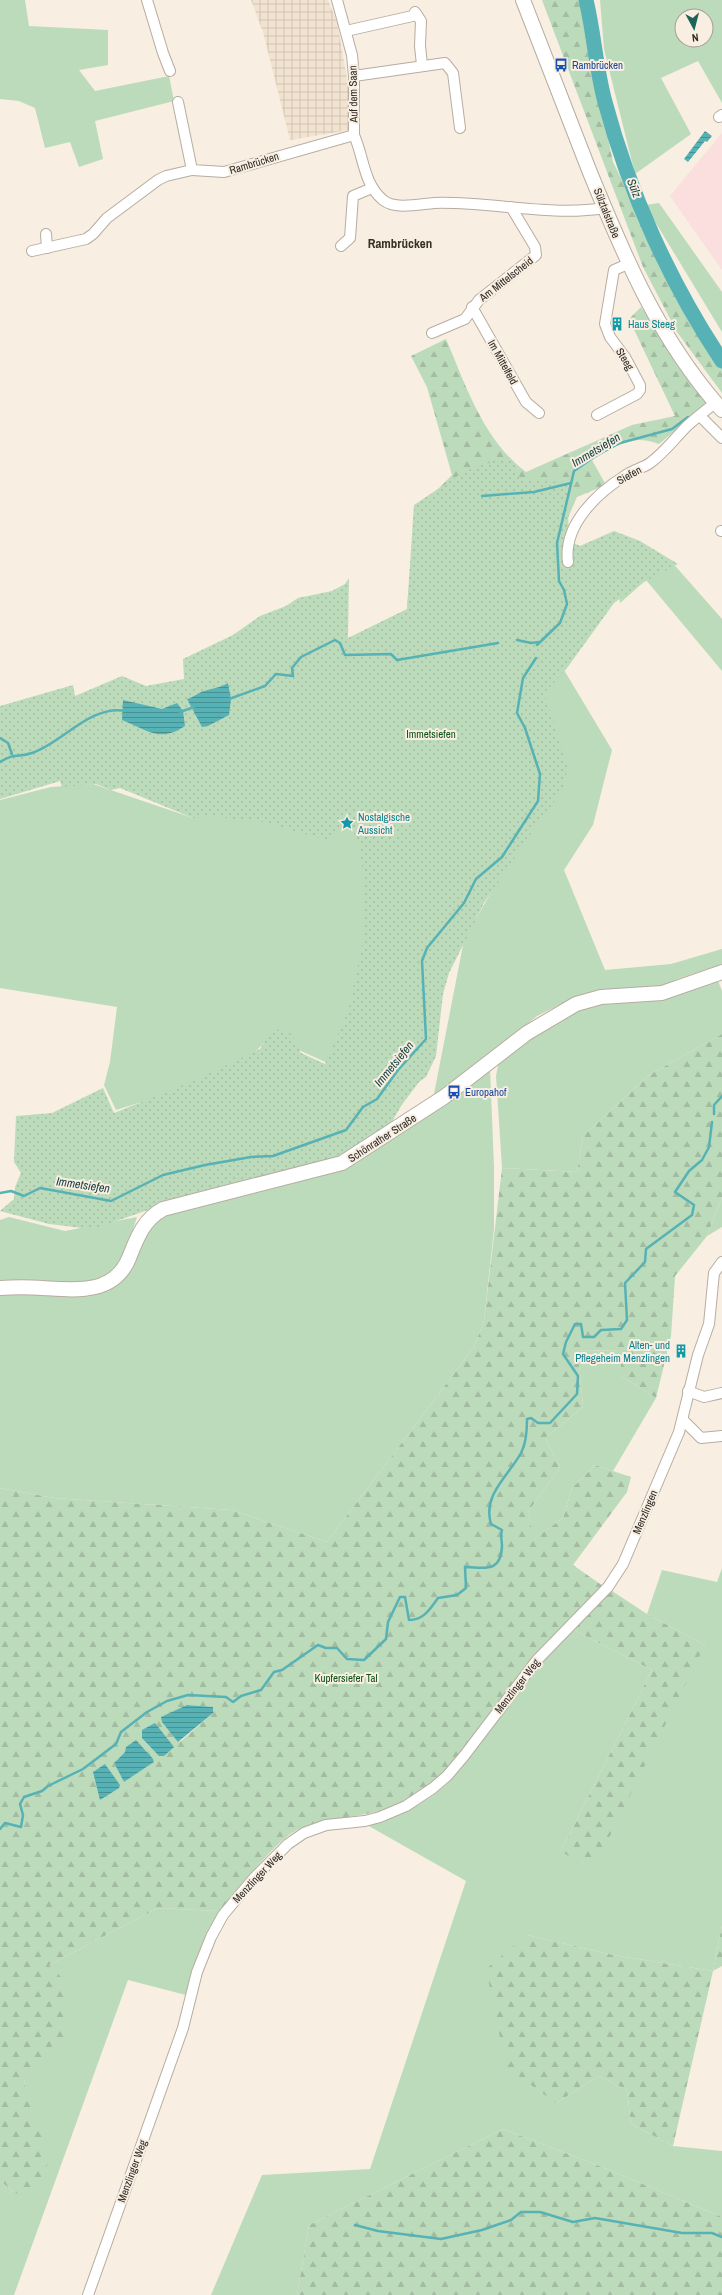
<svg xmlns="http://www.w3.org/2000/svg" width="722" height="2295" font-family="'Archivo Narrow',sans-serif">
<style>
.commercial{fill:#fadfde}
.industrial{fill:url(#industrial-grid)}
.green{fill:#bcdbbb;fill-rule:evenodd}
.forest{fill:url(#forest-firs);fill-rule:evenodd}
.park{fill:url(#park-dots)}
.water{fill:url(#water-rules)}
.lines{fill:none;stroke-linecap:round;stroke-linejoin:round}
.stream{stroke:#56b2b5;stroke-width:2.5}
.river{stroke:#56b2b5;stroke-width:15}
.street-casing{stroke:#b6ada1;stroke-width:12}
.secondary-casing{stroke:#b6ada1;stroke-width:16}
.street{stroke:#fff;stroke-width:10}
.secondary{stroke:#fff;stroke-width:14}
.labels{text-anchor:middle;stroke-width:4;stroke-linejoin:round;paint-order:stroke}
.transit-label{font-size:11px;fill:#164399;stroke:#f8eee1;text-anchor:start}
.street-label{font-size:11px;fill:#2d2925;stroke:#f8eee1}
.culture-label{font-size:11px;fill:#0d838f;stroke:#f8eee1;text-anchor:start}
.park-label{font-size:11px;fill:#095313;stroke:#f8eee1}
.water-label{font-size:12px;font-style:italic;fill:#174243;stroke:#f8eee1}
.quarter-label{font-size:13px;font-weight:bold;fill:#373026;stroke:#f8eee1}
</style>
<defs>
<pattern id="industrial-grid" width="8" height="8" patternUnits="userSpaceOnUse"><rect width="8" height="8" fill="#f1e3d0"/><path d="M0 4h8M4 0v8" fill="none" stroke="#cfc3b2"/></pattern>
<pattern id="forest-firs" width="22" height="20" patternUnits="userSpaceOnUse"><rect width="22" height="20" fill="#bcdbbb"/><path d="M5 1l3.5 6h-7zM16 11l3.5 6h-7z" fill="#a2bca1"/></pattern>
<pattern id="park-dots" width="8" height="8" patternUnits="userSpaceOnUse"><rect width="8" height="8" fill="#bcdbbb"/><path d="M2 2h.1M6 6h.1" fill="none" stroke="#a2bca1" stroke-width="1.8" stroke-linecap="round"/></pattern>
<pattern id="water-rules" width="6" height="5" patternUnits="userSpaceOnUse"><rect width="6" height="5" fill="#56b2b5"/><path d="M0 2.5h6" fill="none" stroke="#489193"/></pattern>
</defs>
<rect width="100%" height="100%" fill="#f8eee1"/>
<polygon class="commercial" points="722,133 722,270 670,196"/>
<polygon class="industrial" points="251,0 328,0 337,22 350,96 349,130 290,140 263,32"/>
<g class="green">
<polygon points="0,0 25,0 29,26 108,30 108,65 79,70 95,91 169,76 174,101 95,121 103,159 79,167 70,142 45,148 35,108 19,101 0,99"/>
<path d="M600,0H722V103L698,61L661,78L691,134L635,174L604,49ZM682,16H706V40H682Z"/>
<polygon points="659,203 722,292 722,332 645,205"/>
<polygon points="438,489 473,515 551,557 670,560 722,619 722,671 646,580 620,603 615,562 365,935 351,1008 332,1065 270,1037 253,1054 173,1092 116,1110 104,1085 110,1062 117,1007 0,988 0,800 51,787 93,784 193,818 282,710 435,629 407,606 417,505"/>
<polygon points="561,665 612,750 593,825 564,870 605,970 671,964 722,949 722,964 677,979 656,991 605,990 561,1004 537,1016 433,1099 464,940 502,873 539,688"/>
<polygon points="717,978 722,991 722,1034 649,1075 583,1136 577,1172 502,1168 496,1076 499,1061 523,1042 587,1004"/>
<polygon points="490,1068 494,1167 494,1229 484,1321 474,1347 327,1542 232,1510 54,1498 0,1488 0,1292 92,1292 139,1243 162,1214 296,1179"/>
<polygon points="722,1197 722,1227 707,1236"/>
<polygon points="9,1217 65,1231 137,1217 123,1260 103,1279 84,1285 0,1284 0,1220"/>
<polygon points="621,1350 621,1376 656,1398 613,1471 595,1465 572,1488 563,1518 533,1540 528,1512 560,1468 545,1438 583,1407 578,1351"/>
<path d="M722,1568V1925L713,1971L613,1955L527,1935L556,2103L599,2076L627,2090L631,2124L673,2146L722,2151V2217L592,2163L503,2129L309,2225L297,2295H211L262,2175L370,2169L466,1881L367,1825C398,1817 430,1802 452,1779C466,1764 477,1746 489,1730C516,1695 542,1661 572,1629L652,1670L561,1851L705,1645L647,1614L662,1570L717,1582Z"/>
<path d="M158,1908L219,1911L203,1942L186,1995L128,1980L14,2295H0V2181L21,2197L44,2141C37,2122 17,2092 27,2071C33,2058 54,2052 66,2047L49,1965Z"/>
</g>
<g class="forest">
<polygon points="542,0 584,0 591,57 613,162 653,243 703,335 722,358 722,393 677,332 643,267"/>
<path d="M641,307L708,403L659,444C630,433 616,447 592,460L606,485L577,497L551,557L473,515L438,489L452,475L427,387L411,356L446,339C466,386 484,441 526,472L632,425L675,416L629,319Z"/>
<path d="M722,1034V1197L707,1236L675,1276L671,1336L656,1398L621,1376V1350L578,1351L583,1407L545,1438L560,1468L528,1512L534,1539L563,1518L572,1488L595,1465L631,1477L627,1492L573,1565L603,1586C567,1626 531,1665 497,1706C471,1736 451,1773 417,1795C378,1820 339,1813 299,1829C277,1838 237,1891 219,1911L158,1908L49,1965L64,1980L66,2048C8,2071 22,2086 42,2134C44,2141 49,2153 48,2161C46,2176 32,2187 21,2197L0,2181V1488L54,1498L232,1510L327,1542L474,1347L484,1321L502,1168L577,1172L583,1136L649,1075ZM187,1705L212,1707L213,1713L181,1741L178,1742ZM125,1752L154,1762L124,1782L114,1763Z"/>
<polygon points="609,1589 647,1614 705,1645 592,1872 561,1851 652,1670 572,1629"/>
<polygon points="722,1925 722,1966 713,1971 673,2146 631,2124 627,2090 599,2076 556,2103 506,2067 486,1969 527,1935 613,1955 713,1971"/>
<polygon points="503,2129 592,2163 722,2217 722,2295 297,2295 309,2225"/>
</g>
<polygon class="park" points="496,459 513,461 520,479 567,483 569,541 580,546 614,531 640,541 678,564 642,583 614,603 567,668 544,693 567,763 566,777 562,792 541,818 484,903 449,973 443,994 436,1056 426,1077 419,1082 401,1106 389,1127 344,1157 168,1203 99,1227 82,1228 49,1224 0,1211 14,1199 15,1187 21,1173 14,1162 16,1116 52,1113 103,1088 114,1113 196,1080 260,1049 273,1029 287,1031 292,1035 301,1053 325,1064 348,1012 364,938 365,903 362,865 359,846 349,820 330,841 259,821 232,820 220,816 203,815 198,818 193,818 120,788 111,790 96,784 62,787 60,781 0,799 0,706 73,685 75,696 122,676 146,686 184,679 183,659 233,635 260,616 286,606 298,598 332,591 345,584 349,578 348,638 407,609 414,505 459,475 483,463 485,465"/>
<g class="water">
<polygon points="705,131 712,136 707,142 705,141 688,162 684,159"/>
<path d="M228,683L231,699L229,715L208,726L202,727L187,699C194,697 198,693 204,691C214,688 219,688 228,683Z"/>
<path d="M123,700L162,709L177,703L183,711L185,726C160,743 147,730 122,720Z"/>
<polygon points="187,1705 213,1707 213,1713 178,1742 162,1722 161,1717"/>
<polygon points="155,1723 174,1747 164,1756 159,1756 142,1738 142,1730"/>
<polygon points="136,1740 153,1759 154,1762 124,1782 114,1763 125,1752 126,1747"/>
<polygon points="105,1764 120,1785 119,1788 100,1800 93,1772"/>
</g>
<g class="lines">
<g class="stream">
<polyline points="482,496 534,492 571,483"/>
<polyline points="517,640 531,643 539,642"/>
<polyline points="537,645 560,623 567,604 564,590 559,581 557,543 574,471 597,455 620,443 672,429 688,417"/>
<polyline points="229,699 265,686 276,674 293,676 292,668 301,657 335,640 340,643 345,655 391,654 397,660 498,643"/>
<polyline points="180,712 194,707"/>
<polyline points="0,738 8,743 12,754"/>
<path d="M0,762C16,752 18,758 32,753C62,743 91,704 126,711"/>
<polyline points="714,1114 714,1105 722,1096"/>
<polyline points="0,1193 11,1191 24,1196 40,1188 111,1201 163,1175 205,1165 251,1157 273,1156 346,1130 363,1107 377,1099 398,1070 426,1039 422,961 427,948 464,903 476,879 502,857 538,801 540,774 525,728 517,713 523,678 536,658"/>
<path d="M0,1829L5,1823L21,1827L23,1815L20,1804L24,1797L42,1791L48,1786L83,1769L116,1744L121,1732L147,1712L167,1701L188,1695L226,1697L233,1702L241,1696L261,1690L274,1672L282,1670L318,1645L326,1648H337L347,1659L364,1660L386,1639L388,1622L400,1597H405L409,1620C424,1620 430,1609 438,1598L457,1595L466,1588L465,1567C483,1567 501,1574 502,1546C502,1541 500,1536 502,1530L491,1524C482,1495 509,1475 521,1453C526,1444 527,1429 527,1419L531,1418L538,1423H550L577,1394L578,1376L563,1354L566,1342L575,1324H581L583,1337H594L601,1330L621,1329L627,1320L625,1283L645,1262L646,1249L692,1215L694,1205L675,1192L689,1171L702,1160L709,1147L712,1122"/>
<polyline points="355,2225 378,2231 441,2239 482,2230 511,2220 521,2212 540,2212 573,2222 595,2218 682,2233 712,2233 722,2237"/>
</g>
<path class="river" d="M586,0C594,33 596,69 605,102C629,192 670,283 722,361"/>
<g class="street-casing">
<g id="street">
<polyline points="147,0 163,53 170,71"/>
<polyline points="337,0 352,55 354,76 354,135"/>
<polyline points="415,12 421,21 420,46 422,65"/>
<polyline points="346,31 417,15"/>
<polyline points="354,76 445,63 453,73 460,128"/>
<path d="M178,102L192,170L224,172L354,135C364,157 363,183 383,200C395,210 420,204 434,203C490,201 548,217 605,208"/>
<polyline points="719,117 722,115"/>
<polyline points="46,234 47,248"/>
<polyline points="341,246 350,238 353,196 372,188"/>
<polyline points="32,251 86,239 93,234 107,218 158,180 166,176 192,170"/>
<polyline points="472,307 526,402 539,413"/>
<polyline points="432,333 465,319 479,300 536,255 535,247 511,207"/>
<polyline points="597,415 637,394 640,390 640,385 625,357 610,337 605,324 614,270 628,264"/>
<polyline points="700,416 722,438"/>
<polyline points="721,531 722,531"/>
<path d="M568,562C563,525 597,493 626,475C633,470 643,468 650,463C664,453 675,438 687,426C696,418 706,410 715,403"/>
<polyline points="688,1391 704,1397 722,1393"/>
<polyline points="683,1420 701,1438 722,1436"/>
<polyline points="88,2295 183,2028 197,1972 211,1937 223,1915 254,1878 288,1844 304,1833 326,1825 365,1821 380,1817 406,1806 433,1788 447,1776 464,1756 537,1660 608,1587 623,1564 679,1432 698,1355 709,1324 714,1273 722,1262"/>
</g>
</g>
<g class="secondary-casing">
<g id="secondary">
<path d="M523,0C545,57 567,113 589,170C624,256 659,340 722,410"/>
<path d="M0,1288C14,1287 29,1287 43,1288C75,1290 114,1295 129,1258C137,1238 143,1220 163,1209L342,1163L444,1097L527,1033L576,1004L601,997L662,993L722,972"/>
</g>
</g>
<use href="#street" class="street"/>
<use href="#secondary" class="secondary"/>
</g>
<defs>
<g id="bus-bare" transform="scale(1.08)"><path d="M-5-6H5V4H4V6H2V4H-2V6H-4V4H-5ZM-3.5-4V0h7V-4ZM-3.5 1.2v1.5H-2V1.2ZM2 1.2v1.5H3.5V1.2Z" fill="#1a4fb4" stroke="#f8eee1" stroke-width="2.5" paint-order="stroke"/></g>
<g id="building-bare" transform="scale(1.08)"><path d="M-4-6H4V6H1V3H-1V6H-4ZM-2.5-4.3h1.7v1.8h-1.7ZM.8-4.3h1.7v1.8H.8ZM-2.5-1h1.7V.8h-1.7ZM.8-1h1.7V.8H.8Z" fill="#0f9aa8" stroke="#f8eee1" stroke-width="2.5" paint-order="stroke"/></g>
<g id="sight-bare" transform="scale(1.08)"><path d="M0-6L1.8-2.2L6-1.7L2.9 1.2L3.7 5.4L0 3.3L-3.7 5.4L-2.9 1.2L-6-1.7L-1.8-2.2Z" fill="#0f9aa8" stroke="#f8eee1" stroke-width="2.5" paint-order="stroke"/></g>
</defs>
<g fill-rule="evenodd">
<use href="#bus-bare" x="561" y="65"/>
<use href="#building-bare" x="617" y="324"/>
<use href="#sight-bare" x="347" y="823"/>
<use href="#bus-bare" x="454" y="1092"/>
<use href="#building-bare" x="681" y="1351"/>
</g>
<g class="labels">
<g class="transit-label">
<text x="572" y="69">Rambrücken</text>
<text x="465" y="1096">Europahof</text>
</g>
<g class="street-label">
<text transform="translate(353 94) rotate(-91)" y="4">Auf dem Saan</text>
<text transform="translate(254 163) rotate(-17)" y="4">Rambrücken</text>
<text transform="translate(607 213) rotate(68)" y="4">Sülztalstraße</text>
<text transform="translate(506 279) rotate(-38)" y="4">Am Mittelscheid</text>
<text transform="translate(625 359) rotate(59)" y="4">Steeg</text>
<text transform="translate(503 362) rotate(61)" y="4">Im Mittelfeld</text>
<text transform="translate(629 475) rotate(-29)" y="4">Siefen</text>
<text transform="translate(382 1138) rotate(-33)" y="4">Schönrather Straße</text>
<text transform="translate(645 1512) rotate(-67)" y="4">Menzlingen</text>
<text transform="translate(517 1686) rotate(-52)" y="4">Menzlinger Weg</text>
<text transform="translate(257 1877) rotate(-47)" y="4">Menzlinger Weg</text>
<text transform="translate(132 2171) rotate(-70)" y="4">Menzlinger Weg</text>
</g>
<g class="culture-label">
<text x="628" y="328">Haus Steeg</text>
<text x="358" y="821">Nostalgische<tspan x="358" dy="13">Aussicht</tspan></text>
<text x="670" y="1349" text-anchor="end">Alten- und<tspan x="670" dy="13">Pflegeheim Menzlingen</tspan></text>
</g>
<g class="park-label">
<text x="431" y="738">Immetsiefen</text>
<text x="346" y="1682">Kupfersiefer Tal</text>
</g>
<g class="water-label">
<text transform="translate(634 188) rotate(68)" y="4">Sülz</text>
<text transform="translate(596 450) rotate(-31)" y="4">Immetsiefen</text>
<text transform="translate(394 1064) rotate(-51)" y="4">Immetsiefen</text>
<text transform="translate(83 1185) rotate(8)" y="4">Immetsiefen</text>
</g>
<g class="quarter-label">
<text x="400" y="248">Rambrücken</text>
</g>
</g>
<g transform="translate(694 28) rotate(173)"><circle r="19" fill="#f8eee1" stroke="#a79f96"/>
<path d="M0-3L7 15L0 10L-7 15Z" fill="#1d6357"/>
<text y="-6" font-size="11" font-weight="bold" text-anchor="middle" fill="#2d2925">N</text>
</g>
</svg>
